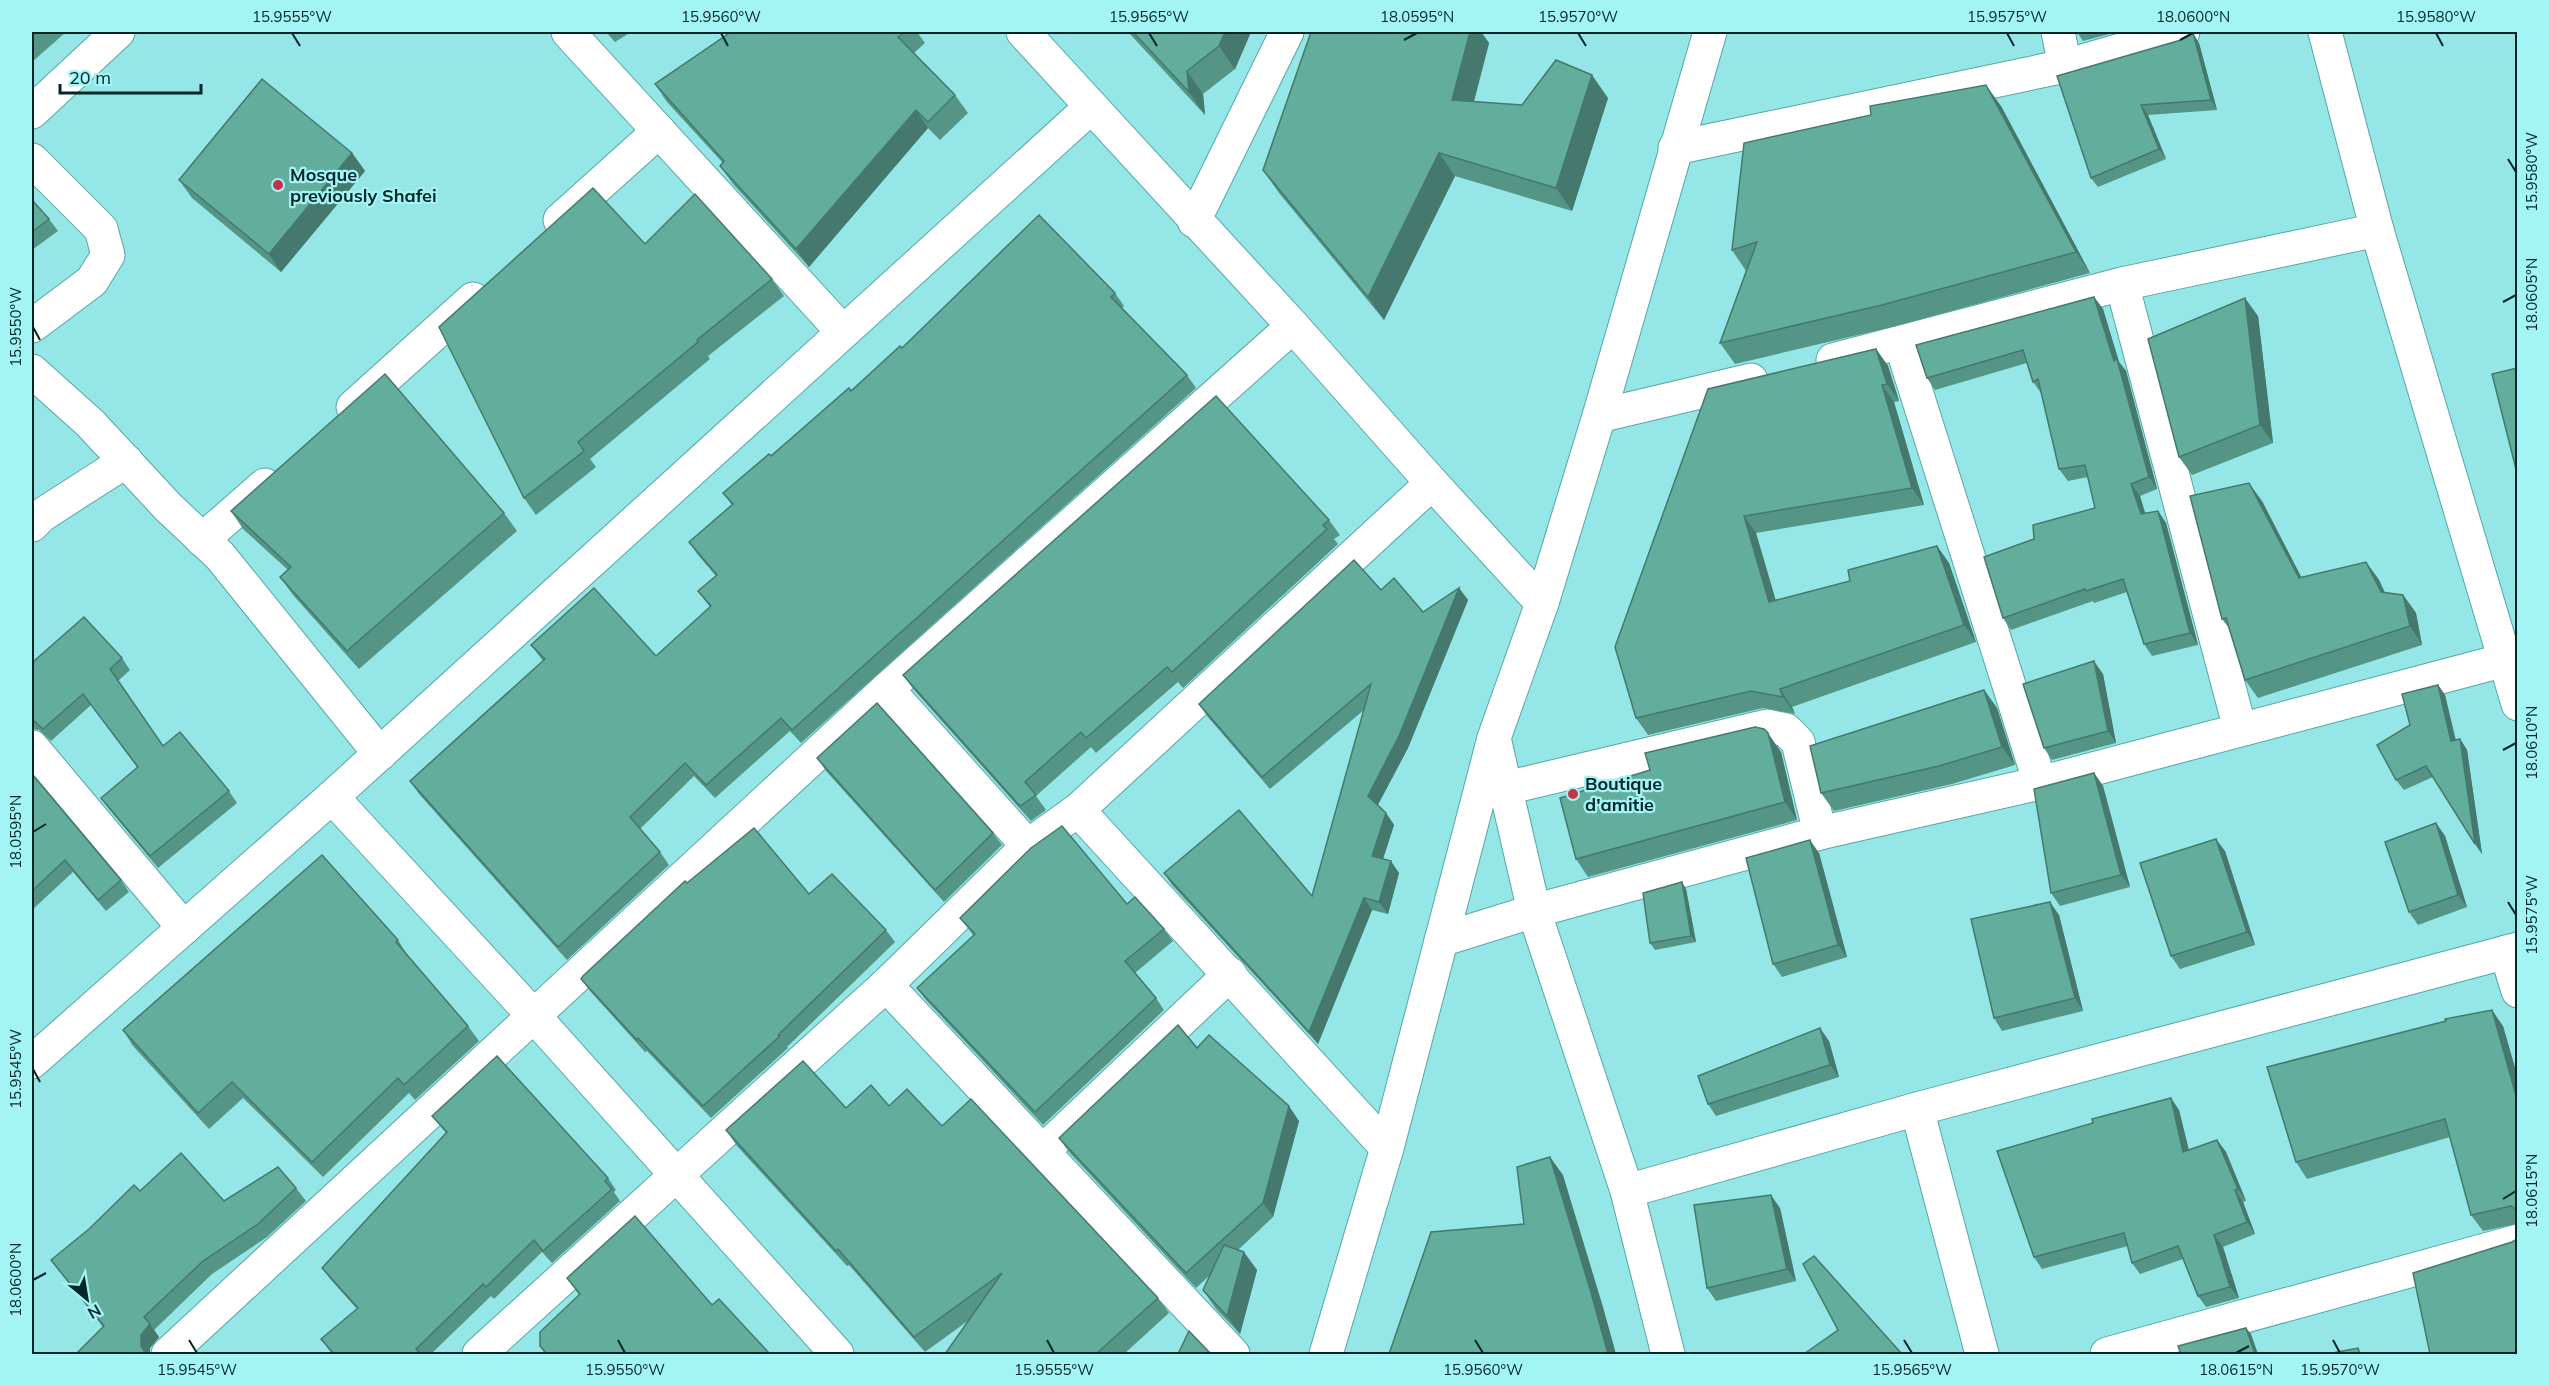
<svg xmlns="http://www.w3.org/2000/svg" width="2549" height="1386" font-family="Mulish,sans-serif">
<style>
.lines{fill:none;stroke-linecap:round;stroke-linejoin:round}
.minor-casing{stroke:#55a6a8;stroke-width:35}
.tertiary-casing{stroke:#55a6a8;stroke-width:35}
.minor{stroke:#fff;stroke-width:33}
.tertiary{stroke:#fff;stroke-width:33}
.wall{fill:#559586}
.shaded-wall{fill:#45796d}
.building{fill:#63ad9c;stroke:#45796d;stroke-width:1.5}
.ticks{fill:none;stroke:#032728;stroke-width:2}
.poi-dot{fill:#c23249;stroke:#a2f4f5;stroke-width:2}
.labels{text-anchor:middle;stroke-width:4.5;stroke-linejoin:round;paint-order:stroke}
.poi-label{font-size:18px;font-weight:bold;fill:#032728;stroke:#a2f4f5;text-anchor:start}
.neatline{fill:none;stroke:#032728;stroke-width:2}
.ticks-label{font-size:15px;text-anchor:middle;fill:#032728}
</style>
<rect width="100%" height="100%" fill="#95e6e7"/>
<g class="lines">
<g class="minor-casing">
<g id="minor">
<polyline points="568,32 843,332"/>
<polyline points="1023,32 1293,326 1432,483 1542,603"/>
<polyline points="2058,32 2065,66"/>
<polyline points="2325,32 2377,230 2518,704"/>
<polyline points="32,112 118,32"/>
<polyline points="1675,148 2065,66 2183,32"/>
<polyline points="32,160 101,229 108,255 92,281 32,326"/>
<polyline points="560,220 659,131"/>
<polyline points="1194,221 1287,32"/>
<polyline points="2122,284 2240,729"/>
<polyline points="1901,344 2040,783"/>
<polyline points="1833,360 2122,284 2377,230"/>
<polyline points="32,371 90,423 168,507 220,556 380,754"/>
<polyline points="353,407 473,299"/>
<polyline points="1599,416 1751,380"/>
<polyline points="32,525 42,515 126,461"/>
<polyline points="202,540 265,485"/>
<polyline points="887,689 1028,846"/>
<polyline points="1494,738 1534,911 1627,1191 1668,1354"/>
<polyline points="32,747 184,928"/>
<polyline points="1506,788 1767,726 1786,730 1798,742 1820,833"/>
<polyline points="332,797 533,1015 837,1354"/>
<polyline points="1078,810 1387,1148"/>
<polyline points="1441,940 1534,911 1820,833 2040,783 2505,660"/>
<polyline points="2506,952 2518,991"/>
<polyline points="886,985 1233,1354"/>
<polyline points="32,1062 332,797 1091,107"/>
<polyline points="1917,1109 1982,1354"/>
<polyline points="1043,1151 1230,974"/>
<polyline points="1627,1191 1917,1109 2518,949"/>
<polyline points="168,1354 887,689 1293,326"/>
<polyline points="479,1354 886,985 1028,846 1078,810 1432,483"/>
<polyline points="2107,1354 2518,1241"/>
</g>
</g>
<g class="tertiary-casing">
<polyline id="tertiary" points="1326,1354 1387,1148 1494,738 1542,603 1599,416 1710,32"/>
</g>
<use href="#minor" class="minor"/>
<use href="#tertiary" class="tertiary"/>
</g>
<g class="wall">
<polygon points="32,32 66,32 32,62"/>
<polygon points="606,32 631,32 615,42"/>
<polygon points="730,32 917,32 925,43 914,53 955,95 968,113 940,140 928,128 809,267 733,184 720,166 723,163 667,102 655,84"/>
<polygon points="1128,32 1251,32 1235,69 1203,94 1205,115"/>
<polygon points="1311,32 1481,32 1489,43 1474,102 1522,105 1608,98 1572,211 1455,176 1384,320 1279,193 1263,170"/>
<polygon points="2077,32 2117,32 2083,41"/>
<polygon points="2199,43 2217,110 2148,115 2166,159 2098,187 2091,178 2057,76"/>
<polygon points="2001,106 2090,273 1896,326 1735,364 1720,343 1746,271 1732,250"/>
<polygon points="352,153 365,171 281,272 192,198 179,180"/>
<polygon points="32,200 49,219 58,231 32,250"/>
<polygon points="645,244 772,279 784,296 708,356 710,359 590,459 596,467 536,515 524,498"/>
<polygon points="1115,293 1124,306 1122,308 1187,375 1196,388 801,743 790,731 715,798 694,776 640,829 660,852 669,865 567,960 419,794 410,781 543,661 531,645 656,656 710,607 698,591 716,576 698,555 689,542 732,505 723,493 851,391 902,348"/>
<polygon points="2094,297 2103,309 2119,362 2126,371 2157,489 2140,496 2145,513 2158,511 2166,523 2198,645 2152,656 2144,644 2127,592 2094,603 2093,601 2011,630 2003,618 2034,539 2095,508 2088,477 2068,481 2059,469 2042,393 2041,393 2033,382 2027,363 1935,390 1927,378"/>
<polygon points="2258,316 2273,443 2192,475 2179,457"/>
<polygon points="1876,349 1888,366 1899,401 1894,402 1924,505 1756,533 1776,601 1850,581 1937,546 1949,563 1976,642 1792,707 1795,714 1763,708 1648,735 1636,718 1615,647"/>
<polygon points="2262,501 2301,577 2366,562 2379,580 2385,593 2403,595 2416,613 2422,645 2258,698 2245,680 2229,628 2222,619"/>
<polygon points="231,511 504,513 517,531 359,669 293,595 280,577 288,570 243,529"/>
<polygon points="1329,520 1340,535 1334,539 1338,544 1183,688 1178,682 1096,753 1091,747 1036,796 1046,810 1031,821 914,690 903,675"/>
<polygon points="1459,588 1468,600 1408,748 1378,805 1386,813 1394,825 1383,859 1399,873 1388,914 1372,910 1318,1044 1172,885 1164,873 1312,896 1364,710 1270,789 1207,716 1199,704 1381,590 1423,612"/>
<polygon points="32,658 34,661 122,658 130,670 118,681 163,746 229,791 237,803 158,868 109,809 101,798 137,767 91,705 51,741 39,730 32,729"/>
<polygon points="2103,674 2116,743 2052,760 2044,748"/>
<polygon points="2438,685 2445,695 2456,740 2460,739 2467,750 2482,854 2433,777 2404,790 2396,780 2410,725"/>
<polygon points="1984,690 1997,708 2015,765 1952,784 1834,811 1821,793"/>
<polygon points="1781,752 1797,820 1588,877 1576,859"/>
<polygon points="817,758 993,833 1002,845 944,902 826,771"/>
<polygon points="2094,773 2103,786 2130,887 2060,906 2051,893"/>
<polygon points="32,774 121,880 129,892 106,911 73,872 32,910"/>
<polygon points="2436,823 2445,836 2467,907 2418,925 2409,912"/>
<polygon points="2225,851 2255,945 2180,969 2171,956"/>
<polygon points="1819,853 1847,957 1782,977 1773,964"/>
<polygon points="687,883 809,894 886,930 895,942 787,1047 788,1048 711,1118 647,1051 645,1052 590,991 581,979"/>
<polygon points="1686,889 1696,942 1655,950 1650,943"/>
<polygon points="1127,904 1164,929 1173,941 1135,973 1156,998 1164,1010 1043,1125 926,1000 917,988 974,936 960,918"/>
<polygon points="2059,915 2083,1011 2002,1031 1994,1018"/>
<polygon points="398,940 408,956 468,1026 479,1041 415,1100 409,1093 323,1177 243,1098 209,1129 133,1046 123,1030"/>
<polygon points="2503,1026 2517,1075 2517,1224 2483,1231 2471,1215 2450,1137 2307,1179 2296,1162"/>
<polygon points="1829,1041 1839,1077 1716,1116 1708,1104"/>
<polygon points="1197,1048 1299,1121 1273,1217 1238,1250 1257,1270 1240,1334 1216,1309 1203,1290 1210,1275 1196,1288 1069,1152 1059,1138"/>
<polygon points="889,1106 942,1126 1158,1298 1169,1313 1124,1354 945,1354 969,1320 925,1352 849,1265 847,1266 737,1146 726,1130 846,1108"/>
<polygon points="2179,1110 2189,1150 2217,1140 2226,1152 2246,1201 2243,1202 2255,1234 2223,1247 2239,1298 2206,1307 2198,1296 2183,1259 2140,1274 2132,1263 2128,1246 2042,1269 2034,1257"/>
<polygon points="432,1116 608,1178 616,1190 614,1192 620,1201 552,1263 542,1252 494,1299 491,1296 431,1354 332,1354 321,1339 357,1309 331,1280 322,1268 446,1133"/>
<polygon points="296,1188 306,1201 267,1237 212,1274 154,1330 159,1337 150,1348 103,1327 60,1272 51,1260 140,1191 224,1201"/>
<polygon points="1780,1208 1796,1281 1716,1301 1707,1288"/>
<polygon points="567,1278 712,1305 770,1354 545,1354 540,1346 579,1295"/>
</g>
<g class="shaded-wall">
<polygon points="1225,32 1251,32 1235,69 1219,46"/>
<polygon points="1470,32 1481,32 1489,43 1468,123 1452,100"/>
<polygon points="2193,33 2199,43 2217,110 2211,100"/>
<polygon points="1187,71 1203,94 1205,115 1189,92"/>
<polygon points="1592,75 1608,98 1572,211 1556,188"/>
<polygon points="1986,85 2001,106 2090,273 2076,252"/>
<polygon points="2141,105 2148,115 2166,159 2159,149"/>
<polygon points="916,110 928,128 809,267 796,249"/>
<polygon points="352,153 365,171 281,272 269,254"/>
<polygon points="1439,153 1455,176 1384,320 1368,297"/>
<polygon points="2094,297 2103,309 2119,362 2126,371 2157,489 2149,477"/>
<polygon points="2245,298 2258,316 2273,443 2260,425"/>
<polygon points="1876,349 1888,366 1899,401 1887,384"/>
<polygon points="1882,385 1894,402 1924,505 1912,488"/>
<polygon points="2249,483 2262,501 2311,596 2299,578"/>
<polygon points="2131,484 2140,496 2149,526 2141,514"/>
<polygon points="2158,511 2166,523 2198,645 2190,633"/>
<polygon points="1744,516 1756,533 1781,619 1769,602"/>
<polygon points="1937,546 1949,563 1976,642 1964,625"/>
<polygon points="2366,562 2379,580 2393,610 2381,592"/>
<polygon points="1459,588 1468,600 1408,748 1376,808 1368,796"/>
<polygon points="2403,595 2416,613 2422,645 2410,626"/>
<polygon points="2094,661 2103,674 2116,743 2108,731"/>
<polygon points="2438,685 2445,695 2458,752 2451,741"/>
<polygon points="1780,689 1792,707 1795,714 1783,697"/>
<polygon points="1984,690 1997,708 2015,765 2002,747"/>
<polygon points="1768,733 1781,752 1797,820 1785,802"/>
<polygon points="2460,739 2467,750 2482,854 2475,844"/>
<polygon points="2094,773 2103,786 2130,887 2121,875"/>
<polygon points="1386,813 1394,825 1380,868 1372,856"/>
<polygon points="2436,823 2445,836 2467,907 2458,895"/>
<polygon points="2216,839 2225,851 2255,945 2247,932"/>
<polygon points="1810,840 1819,853 1847,957 1838,945"/>
<polygon points="1391,861 1399,873 1388,914 1379,902"/>
<polygon points="1682,882 1686,889 1696,942 1691,936"/>
<polygon points="1364,898 1372,910 1318,1044 1309,1032"/>
<polygon points="2050,902 2059,915 2083,1011 2075,998"/>
<polygon points="2492,1010 2503,1026 2517,1075 2517,1099"/>
<polygon points="1820,1028 1829,1041 1839,1077 1830,1065"/>
<polygon points="2171,1098 2179,1110 2192,1164 2183,1152"/>
<polygon points="1289,1106 1299,1121 1273,1217 1263,1203"/>
<polygon points="2217,1140 2226,1152 2246,1201 2238,1189"/>
<polygon points="1550,1157 1563,1175 1603,1307 1616,1354 1608,1354"/>
<polygon points="2235,1190 2243,1202 2255,1234 2247,1222"/>
<polygon points="1771,1195 1780,1208 1796,1281 1787,1269"/>
<polygon points="2214,1235 2223,1247 2239,1298 2230,1287"/>
<polygon points="1244,1252 1257,1270 1240,1334 1227,1316"/>
<polygon points="150,1324 159,1337 150,1348 150,1354 146,1354 141,1346 141,1335"/>
<polygon points="2246,1328 2251,1334 2258,1354 2255,1354"/>
</g>
<g class="building">
<polygon points="731,32 905,32 898,37 955,95 928,122 916,110 796,249 720,166 724,161 655,84"/>
<polygon points="1133,32 1225,32 1219,46 1187,71 1189,92"/>
<polygon points="1311,32 1470,32 1452,100 1522,105 1556,60 1592,75 1556,188 1439,153 1368,297 1263,170"/>
<polygon points="2193,33 2211,100 2141,105 2159,149 2091,178 2057,76 2181,40"/>
<polygon points="262,79 352,153 269,254 179,180"/>
<polygon points="1986,85 2076,252 1882,305 1720,343 1757,242 1732,250 1744,143 1871,115 1870,106"/>
<polygon points="593,188 645,244 695,194 772,279 697,340 698,342 578,442 584,451 524,498 439,327"/>
<polygon points="32,200 49,219 32,232"/>
<polygon points="1039,215 1115,293 1111,297 1187,375 792,730 781,718 706,785 685,763 630,817 660,852 558,947 410,781 545,659 531,645 594,588 656,656 711,606 698,591 717,575 689,542 733,504 723,493 769,454 771,456 849,388 851,391 900,346 902,348"/>
<polygon points="2094,297 2114,361 2117,359 2149,477 2131,484 2141,514 2158,511 2190,633 2144,644 2123,579 2086,591 2085,589 2003,618 1984,557 2034,539 2033,525 2095,508 2085,465 2059,469 2038,379 2033,382 2023,350 1927,378 1916,345"/>
<polygon points="2245,298 2260,425 2179,457 2148,339"/>
<polygon points="1876,349 1887,384 1882,385 1912,488 1744,516 1769,602 1850,581 1848,570 1937,546 1964,625 1780,689 1783,697 1751,691 1636,718 1615,647 1708,389"/>
<polygon points="2517,368 2517,473 2492,374"/>
<polygon points="385,374 504,513 347,651 280,577 291,567 231,511"/>
<polygon points="1216,396 1329,520 1323,525 1327,529 1172,672 1167,667 1086,738 1081,732 1025,782 1036,795 1020,806 903,675"/>
<polygon points="2249,483 2299,578 2366,562 2381,592 2403,595 2410,626 2245,680 2226,618 2222,619 2190,496"/>
<polygon points="1354,560 1381,590 1394,578 1423,612 1459,588 1399,736 1368,796 1386,813 1372,856 1391,861 1379,902 1364,898 1309,1032 1164,873 1239,810 1312,896 1371,684 1262,777 1199,704"/>
<polygon points="84,617 122,658 110,669 163,746 180,732 229,791 150,856 101,798 138,767 83,694 43,729 32,719 32,658 34,661"/>
<polygon points="2094,661 2108,731 2044,748 2023,684"/>
<polygon points="2438,685 2451,741 2460,739 2475,844 2426,766 2396,780 2377,745 2410,725 2402,694"/>
<polygon points="1984,690 2002,747 1939,766 1821,793 1810,746"/>
<polygon points="877,703 993,833 935,890 817,758"/>
<polygon points="1755,727 1764,729 1768,733 1785,802 1576,859 1560,798 1650,770 1645,753"/>
<polygon points="2094,773 2121,875 2051,893 2034,789"/>
<polygon points="32,774 121,880 98,900 65,860 32,891"/>
<polygon points="2436,823 2458,895 2409,912 2385,842"/>
<polygon points="1062,826 1127,904 1135,897 1164,929 1125,961 1156,998 1035,1112 917,988 975,934 960,918 1031,848"/>
<polygon points="754,828 809,894 832,874 886,930 778,1035 780,1036 703,1106 638,1038 637,1040 581,979 583,976 685,881 687,883"/>
<polygon points="2216,839 2247,932 2171,956 2140,863"/>
<polygon points="1810,840 1838,945 1773,964 1746,858"/>
<polygon points="322,855 398,940 396,942 468,1026 404,1085 398,1078 312,1162 232,1082 198,1113 123,1030"/>
<polygon points="1682,882 1691,936 1650,943 1643,893"/>
<polygon points="2050,902 2075,998 1994,1018 1971,919"/>
<polygon points="2492,1010 2517,1099 2517,1210 2511,1206 2471,1215 2445,1119 2296,1162 2267,1067 2446,1021 2445,1019"/>
<polygon points="1178,1025 1197,1048 1209,1035 1289,1106 1263,1203 1186,1273 1059,1138"/>
<polygon points="1820,1028 1830,1065 1708,1104 1698,1076"/>
<polygon points="497,1056 608,1178 605,1181 612,1189 543,1251 534,1240 486,1287 483,1284 416,1349 419,1352 417,1354 334,1354 321,1339 358,1308 322,1268 447,1132 432,1116"/>
<polygon points="803,1061 846,1108 871,1085 889,1106 907,1089 942,1126 971,1099 1158,1298 1096,1354 945,1354 1002,1273 914,1337 838,1249 836,1251 726,1130"/>
<polygon points="2171,1098 2183,1152 2217,1140 2238,1189 2235,1190 2247,1222 2214,1235 2230,1287 2198,1296 2178,1246 2132,1263 2124,1233 2034,1257 1997,1151 2093,1123 2092,1119"/>
<polygon points="181,1153 224,1201 278,1167 296,1188 258,1224 203,1261 144,1317 150,1324 141,1335 141,1346 146,1354 76,1354 104,1326 51,1260 89,1229 134,1185 140,1191"/>
<polygon points="1550,1157 1590,1289 1608,1354 1389,1354 1431,1232 1524,1224 1517,1167"/>
<polygon points="1771,1195 1787,1269 1707,1288 1694,1205"/>
<polygon points="635,1216 712,1305 719,1299 770,1354 547,1354 540,1346 540,1332 580,1294 567,1278"/>
<polygon points="2517,1239 2517,1354 2430,1354 2413,1273 2512,1242"/>
<polygon points="1224,1245 1244,1252 1227,1316 1203,1290"/>
<polygon points="1814,1256 1902,1354 1804,1354 1838,1330 1803,1264"/>
<polygon points="2246,1328 2255,1354 2181,1354 2178,1346"/>
<polygon points="1189,1331 1209,1352 1214,1354 1178,1354"/>
<polygon points="2358,1348 2360,1354 2327,1354"/>
</g>
<path class="ticks" d="M292,33L300,46M721,33L728,46M1149,33L1157,46M1578,33L1586,46M2007,33L2014,46M2436,33L2443,46M1404,40L1417,33M2180,40L2193,33M2508,159L2516,172M2503,302L2516,295M33,327L40,340M2503,750L2516,743M33,832L46,824M2508,902L2516,915M33,1069L40,1082M2503,1199L2516,1191M33,1280L46,1273M189,1340L197,1353M618,1340L625,1353M1047,1340L1054,1353M1475,1340L1483,1353M1904,1340L1912,1353M2333,1340L2340,1353M2236,1353L2249,1346"/>
<g class="poi-dot">
<circle cx="278" cy="185" r="6"/>
<circle cx="1573" cy="794" r="6"/>
</g>
<g class="labels">
<g class="poi-label">
<text x="290" y="181">Mosque<tspan x="290" dy="21">previously Shafei</tspan></text>
<text x="1585" y="790">Boutique<tspan x="1585" dy="21">d'amitie</tspan></text>
</g>
</g>
<rect width="2549" height="1386" fill="none" stroke="#a2f4f5" stroke-width="66"/>
<g transform="translate(87 1299) rotate(150)" stroke="#a2f4f5" stroke-width="4.5" paint-order="stroke">
<path d="M0-4.5L10 22L0 15L-10 22Z" fill="#032728"/>
<text y="-9" font-size="16" font-weight="bold" text-anchor="middle" fill="#032728">N</text>
</g>
<path d="M60 84v9h141v-9" fill="none" stroke="#032728" stroke-width="3"/>
<text x="69" y="84" font-size="18" fill="#032728" stroke="#a2f4f5" stroke-width="4.5" paint-order="stroke">20 m</text>
<rect x="33" y="33" width="2483" height="1320" class="neatline"/>
<g class="ticks-label">
<text x="292" y="22">15.9555°W</text>
<text x="721" y="22">15.9560°W</text>
<text x="1149" y="22">15.9565°W</text>
<text x="1417" y="22">18.0595°N</text>
<text x="1578" y="22">15.9570°W</text>
<text x="2007" y="22">15.9575°W</text>
<text x="2193" y="22">18.0600°N</text>
<text x="2436" y="22">15.9580°W</text>
<text transform="translate(2532 172) rotate(-90)" y="5">15.9580°W</text>
<text transform="translate(2532 295) rotate(-90)" y="5">18.0605°N</text>
<text transform="translate(16 327) rotate(-90)" y="5">15.9550°W</text>
<text transform="translate(2532 743) rotate(-90)" y="5">18.0610°N</text>
<text transform="translate(16 832) rotate(-90)" y="5">18.0595°N</text>
<text transform="translate(2532 915) rotate(-90)" y="5">15.9575°W</text>
<text transform="translate(16 1069) rotate(-90)" y="5">15.9545°W</text>
<text transform="translate(2532 1191) rotate(-90)" y="5">18.0615°N</text>
<text transform="translate(16 1280) rotate(-90)" y="5">18.0600°N</text>
<text x="197" y="1375">15.9545°W</text>
<text x="625" y="1375">15.9550°W</text>
<text x="1054" y="1375">15.9555°W</text>
<text x="1483" y="1375">15.9560°W</text>
<text x="1912" y="1375">15.9565°W</text>
<text x="2236" y="1375">18.0615°N</text>
<text x="2340" y="1375">15.9570°W</text>
</g>
</svg>
